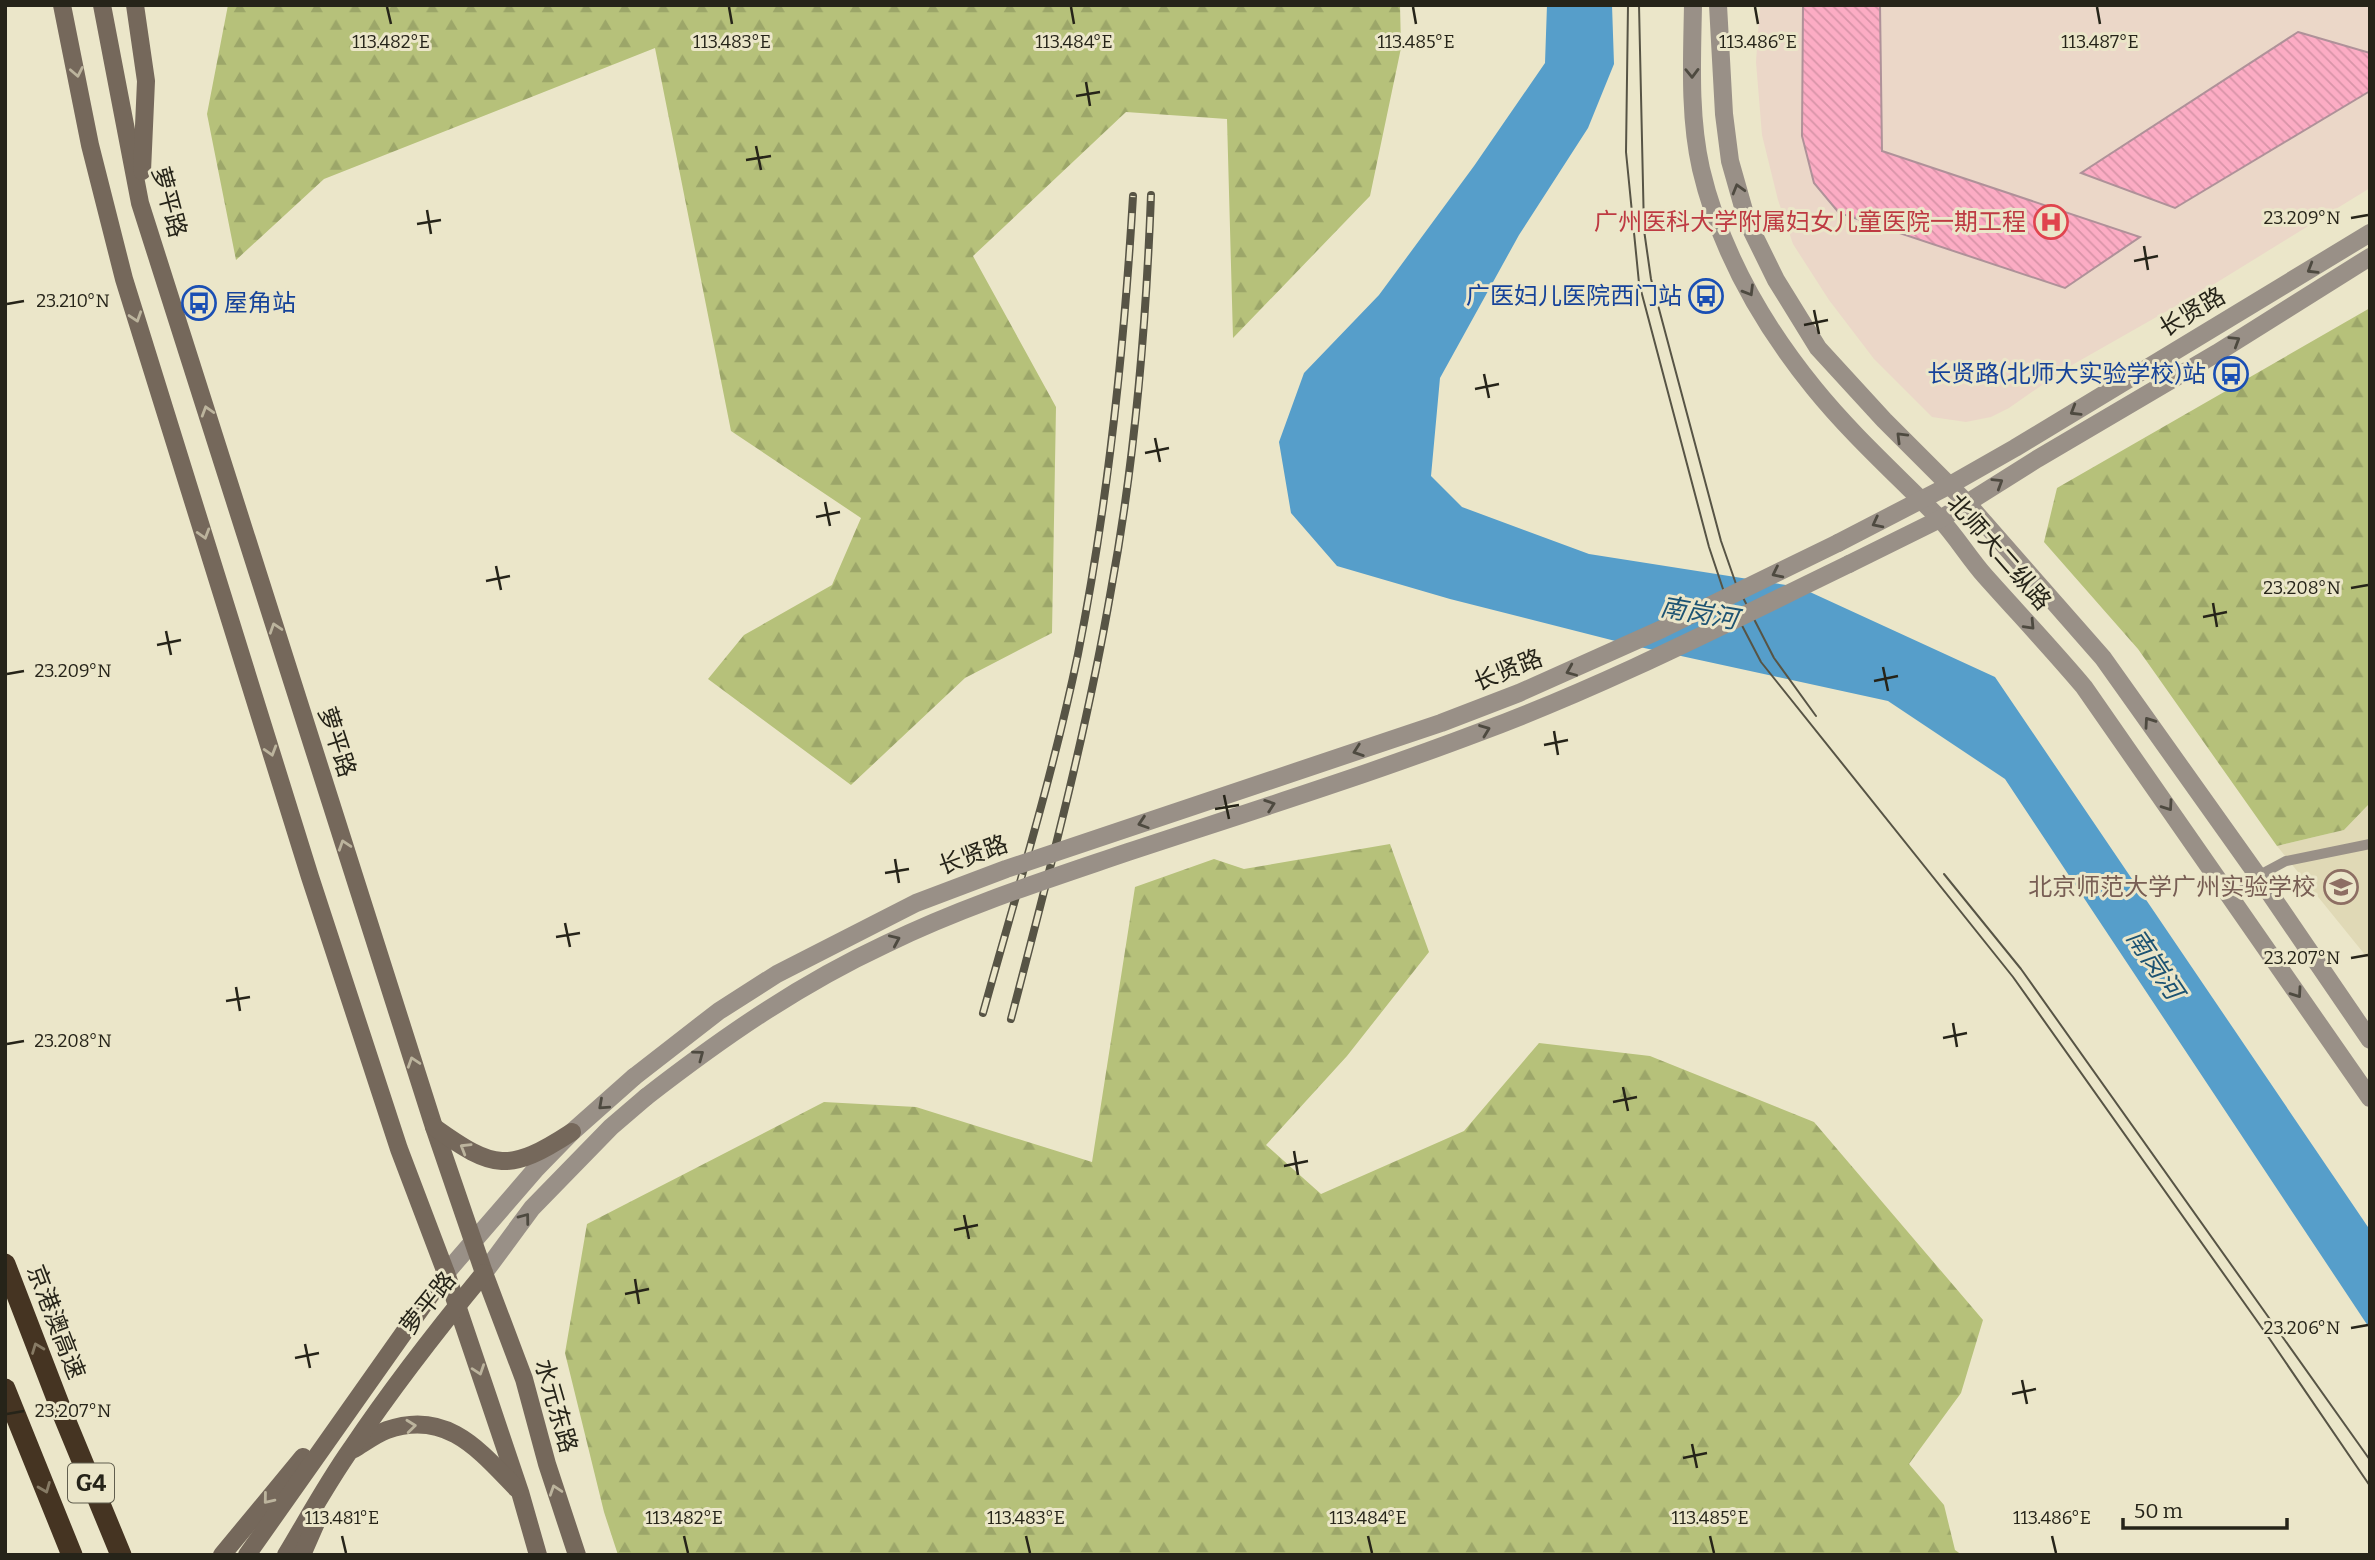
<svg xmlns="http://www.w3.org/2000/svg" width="2375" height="1560" font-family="Bitter,'Noto Sans SC',serif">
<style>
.built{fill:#e0d9b6}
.medical{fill:#ebd7c8}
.forest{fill:url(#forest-firs)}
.water{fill:#569eca}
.building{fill:url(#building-back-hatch);stroke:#af9199;stroke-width:2}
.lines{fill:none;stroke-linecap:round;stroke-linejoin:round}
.service{stroke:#999087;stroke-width:10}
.tertiary{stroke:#999087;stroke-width:18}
.secondary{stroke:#75685b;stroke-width:18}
.motorway{stroke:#453422;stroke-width:21}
.tram{stroke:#575445;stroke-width:2}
.rail-casing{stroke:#575445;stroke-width:8}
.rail{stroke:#ebe6c9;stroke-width:5;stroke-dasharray:16;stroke-linecap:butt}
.tertiary-bridge{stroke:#999087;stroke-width:18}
.oneway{stroke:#bcb49d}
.oneway2{stroke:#4e4a40}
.oneway3{stroke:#877b65}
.ticks{fill:none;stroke:#262419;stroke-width:2.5}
.labels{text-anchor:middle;stroke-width:6;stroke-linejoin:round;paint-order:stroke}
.shield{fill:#ebe6c9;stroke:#615e4e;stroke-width:2}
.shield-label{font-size:23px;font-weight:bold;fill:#262419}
.street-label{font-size:24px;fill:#262419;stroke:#ebe6c9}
.health-label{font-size:24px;fill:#be3a42;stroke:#ebe6c9;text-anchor:end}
.transit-label{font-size:24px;fill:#164399;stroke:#ebe6c9;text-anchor:end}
.education-label{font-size:24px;fill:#785e54;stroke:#ebe6c9;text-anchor:end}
.water-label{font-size:26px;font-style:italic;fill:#1d5372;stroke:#ebe6c9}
.ticks-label{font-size:18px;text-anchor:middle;fill:#262419;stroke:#ebe6c9;stroke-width:6;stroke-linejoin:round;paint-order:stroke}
</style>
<defs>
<pattern id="forest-firs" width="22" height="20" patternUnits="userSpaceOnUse" patternTransform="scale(1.75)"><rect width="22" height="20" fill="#b6c17a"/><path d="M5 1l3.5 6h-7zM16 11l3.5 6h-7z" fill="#9ca669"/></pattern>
<pattern id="building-back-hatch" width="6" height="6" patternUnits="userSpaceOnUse" patternTransform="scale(1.75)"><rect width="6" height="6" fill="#fcacc4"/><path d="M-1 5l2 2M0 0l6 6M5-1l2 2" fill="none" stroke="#d894a8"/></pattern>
</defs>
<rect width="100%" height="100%" fill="#ebe6c9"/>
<polygon class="built" points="2370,803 2370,961 2277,846 2344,830"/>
<polygon class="medical" points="1760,5 2370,5 2370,188 2211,286 2065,369 2009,408 1991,417 1966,422 1932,417 1874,359 1829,300 1793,244 1778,200 1762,135 1756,62"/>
<g class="forest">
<polygon points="228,5 1400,5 1401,48 1370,196 1233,338 1227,119 1126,112 973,256 1056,407 1052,633 965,678 851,785 708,679 744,635 832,585 861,518 731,431 655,48 324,179 236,260 207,114"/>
<polygon points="2370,308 2370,803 2344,830 2277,846 2138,649 2044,542 2057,488"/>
<polygon points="1390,844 1429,952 1347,1056 1266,1145 1321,1194 1464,1131 1539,1043 1650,1056 1814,1122 1983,1320 1961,1393 1909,1464 1944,1505 1955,1550 1962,1555 618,1555 604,1512 565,1353 587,1224 824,1102 916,1107 1092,1162 1135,887 1214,859 1244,869"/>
</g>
<polygon class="water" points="1547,5 1612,5 1614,64 1588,128 1519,235 1440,378 1431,476 1462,507 1589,554 1799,587 1995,677 2370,1230 2370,1329 2005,779 1888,701 1635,646 1450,599 1337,566 1291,513 1279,442 1304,373 1379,295 1474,166 1545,63"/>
<g class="building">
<polygon points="1803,5 1880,5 1882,151 2140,237 2065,288 1839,213 1814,183 1802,136"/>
<polygon points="2298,32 2370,53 2370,91 2175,208 2081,173"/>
</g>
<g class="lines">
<polyline class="service" points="2232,899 2258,876 2286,861 2370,844"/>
<g class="tertiary">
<path d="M1693,5C1692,59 1689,116 1701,169C1720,250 1762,324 1814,388C1852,435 1897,475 1939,518C1956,536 1969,558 1985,576C2018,613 2052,649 2084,687L2370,1098"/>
<polyline points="1718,5 1724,114 1730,161 1747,221 1776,280 1818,348 1884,420 1967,503 2103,658 2258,876 2370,1040"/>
<polyline points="1838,543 1950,485 2015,448 2370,233"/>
<polyline points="1849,564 1940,519 1967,503 2037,459 2217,353 2370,257"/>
<polyline points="446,1273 535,1170 572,1132 634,1077"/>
<polyline points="484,1273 532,1208 611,1127 646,1097"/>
</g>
<g class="secondary">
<polyline points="62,5 90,145 124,279 310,877 399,1149 446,1273 489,1400 520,1492 538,1555"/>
<polyline points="102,5 140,203 434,1127 484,1273 524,1379 547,1464 577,1555"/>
<polyline points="135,5 146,81 142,171"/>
<path d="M434,1127C494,1170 509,1173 572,1132"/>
<path d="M354,1449C364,1443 376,1434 387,1430C447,1409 480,1451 517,1489"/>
<polyline points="222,1555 303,1457"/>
<polyline points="247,1555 446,1273"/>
<path d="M286,1555C307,1520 327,1483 351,1449C392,1388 437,1330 484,1273"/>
<polyline points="302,1555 316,1523"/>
</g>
<g class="motorway">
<polyline points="5,1264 62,1412 121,1555"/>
<polyline points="5,1389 72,1555"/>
</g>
<g class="tram">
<polyline points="1628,5 1626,152 1639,283 1709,547 1723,589 1761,662 2013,977 2267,1335 2370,1486"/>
<polyline points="1639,5 1644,230 1651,279 1721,541 1736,584 1774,658 1816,716"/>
<polyline points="1944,874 2021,969 2370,1460"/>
</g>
<g class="rail-casing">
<g id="rail">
<path d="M983,1013C1016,894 1053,775 1078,654C1108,503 1124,350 1133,196"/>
<path d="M1011,1019C1048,877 1086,735 1111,590C1135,460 1146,327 1151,195"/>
</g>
</g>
<use href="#rail" class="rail"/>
<g class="tertiary-bridge">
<polyline points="634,1077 719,1011 777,974 916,903 1006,869 1441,723 1519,693 1662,629 1838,543"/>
<path d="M646,1097C722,1038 798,985 886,944C964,906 1046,880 1128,852C1246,813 1364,776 1480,732C1607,685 1727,623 1849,564"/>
</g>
</g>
<defs><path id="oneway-chevron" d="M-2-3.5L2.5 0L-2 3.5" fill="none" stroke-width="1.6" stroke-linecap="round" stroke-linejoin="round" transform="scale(1.75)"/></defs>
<g class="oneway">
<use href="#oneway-chevron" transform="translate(77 72) rotate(79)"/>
<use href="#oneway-chevron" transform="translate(136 317) rotate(72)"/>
<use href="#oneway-chevron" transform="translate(207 411) rotate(-107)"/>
<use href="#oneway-chevron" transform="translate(204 534) rotate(73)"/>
<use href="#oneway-chevron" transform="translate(275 628) rotate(-108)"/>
<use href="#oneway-chevron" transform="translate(271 751) rotate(73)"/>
<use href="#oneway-chevron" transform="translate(344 845) rotate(-108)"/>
<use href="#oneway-chevron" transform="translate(413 1062) rotate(-108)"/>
<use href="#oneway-chevron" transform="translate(465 1148) rotate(-149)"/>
<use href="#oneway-chevron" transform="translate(479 1370) rotate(71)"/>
<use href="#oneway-chevron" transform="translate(411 1426) rotate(-6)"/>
<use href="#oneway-chevron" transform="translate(555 1490) rotate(-108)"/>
<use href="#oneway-chevron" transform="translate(268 1499) rotate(129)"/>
</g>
<g class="oneway2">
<use href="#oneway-chevron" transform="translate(1692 73) rotate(89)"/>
<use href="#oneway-chevron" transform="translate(1738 189) rotate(-106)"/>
<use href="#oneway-chevron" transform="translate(2312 269) rotate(149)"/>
<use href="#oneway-chevron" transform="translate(1749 291) rotate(59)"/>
<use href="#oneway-chevron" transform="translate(2235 341) rotate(-32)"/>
<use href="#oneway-chevron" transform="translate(2075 411) rotate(149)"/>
<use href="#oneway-chevron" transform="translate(1901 437) rotate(-135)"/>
<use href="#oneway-chevron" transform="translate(1998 483) rotate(-32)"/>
<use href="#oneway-chevron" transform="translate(1877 523) rotate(153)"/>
<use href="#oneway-chevron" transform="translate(1777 573) rotate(154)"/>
<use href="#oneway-chevron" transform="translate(2030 625) rotate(47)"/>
<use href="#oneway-chevron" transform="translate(1571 671) rotate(157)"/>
<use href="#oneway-chevron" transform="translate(2149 722) rotate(-125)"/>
<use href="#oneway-chevron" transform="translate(1485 730) rotate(-21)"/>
<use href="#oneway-chevron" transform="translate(1358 751) rotate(161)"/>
<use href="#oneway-chevron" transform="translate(1270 805) rotate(-19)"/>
<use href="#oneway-chevron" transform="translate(2168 806) rotate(55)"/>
<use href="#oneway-chevron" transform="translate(1143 823) rotate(162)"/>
<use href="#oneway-chevron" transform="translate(895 940) rotate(-24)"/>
<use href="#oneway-chevron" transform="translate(2297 993) rotate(55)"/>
<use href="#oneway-chevron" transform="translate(699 1055) rotate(-37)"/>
<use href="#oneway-chevron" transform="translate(603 1105) rotate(138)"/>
<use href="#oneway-chevron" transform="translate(525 1218) rotate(-53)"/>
</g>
<g class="oneway3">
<use href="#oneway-chevron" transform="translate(37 1348) rotate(-111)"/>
<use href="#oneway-chevron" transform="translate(45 1488) rotate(68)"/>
</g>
<path class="ticks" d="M387,7L391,24M729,7L732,24M1071,7L1074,24M1413,7L1416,24M1755,7L1758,24M2097,7L2100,24M1086,82L1090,106M1076,96L1100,92M756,146L761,170M746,160L771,156M427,210L431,234M2351,218L2368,215M417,224L441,220M2144,246L2148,270M2134,261L2158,256M7,304L24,301M1814,310L1819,334M1804,325L1828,320M1484,374L1489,398M1475,389L1499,384M1155,438L1160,462M1145,453L1169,448M825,502L830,526M816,517L840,512M496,566L501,590M486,581L510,576M2351,588L2368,585M2213,603L2217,627M2203,617L2227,612M166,631L171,655M157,645L181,640M1883,667L1888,691M7,674L24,671M1874,681L1898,676M1554,731L1558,755M1544,745L1568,740M1224,795L1229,819M1215,809L1239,805M895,859L899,883M885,873L909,869M565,923L570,947M556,937L580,933M2351,958L2368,955M236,987L240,1011M226,1001L250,997M1953,1023L1957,1047M1943,1038L1967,1033M7,1044L24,1041M1623,1087L1628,1111M1613,1102L1637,1097M1294,1151L1298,1175M1284,1166L1308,1161M964,1215L969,1239M954,1230L978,1225M635,1279L639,1304M625,1294L649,1289M2351,1328L2368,1325M305,1344L310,1368M295,1358L319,1353M2022,1380L2027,1404M2012,1394L2036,1389M7,1414L24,1411M1692,1444L1697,1468M1683,1458L1707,1453M342,1536L346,1553M684,1536L688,1553M1026,1536L1030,1553M1368,1536L1372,1553M1710,1536L1714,1553M2052,1536L2056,1553"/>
<defs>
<g id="hospital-ring" transform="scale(1.75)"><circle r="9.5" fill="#ebe6c9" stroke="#e0444e" stroke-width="1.5"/><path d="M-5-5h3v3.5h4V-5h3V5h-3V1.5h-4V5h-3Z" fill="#e0444e"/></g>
<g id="bus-ring" transform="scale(1.75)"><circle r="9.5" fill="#ebe6c9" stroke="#1a4fb4" stroke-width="1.5"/><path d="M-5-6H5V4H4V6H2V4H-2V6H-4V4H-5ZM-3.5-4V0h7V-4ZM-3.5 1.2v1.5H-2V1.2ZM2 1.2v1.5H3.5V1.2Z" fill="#1a4fb4"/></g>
<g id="school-ring" transform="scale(1.75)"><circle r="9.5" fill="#ebe6c9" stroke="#8d6e63" stroke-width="1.5"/><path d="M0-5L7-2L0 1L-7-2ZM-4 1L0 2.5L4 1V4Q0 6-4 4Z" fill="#8d6e63"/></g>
</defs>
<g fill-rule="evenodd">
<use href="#hospital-ring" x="2051" y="222"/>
<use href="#bus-ring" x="1706" y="296"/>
<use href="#bus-ring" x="199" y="303"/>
<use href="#bus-ring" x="2231" y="374"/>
<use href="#school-ring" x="2341" y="887"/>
</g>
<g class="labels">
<rect class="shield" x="68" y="1463.5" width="46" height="39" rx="5"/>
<g class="shield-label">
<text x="91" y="1491">G4</text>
</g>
<g class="street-label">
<text transform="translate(169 202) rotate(75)" y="8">萝平路</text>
<text transform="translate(2192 312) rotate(-31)" y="8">长贤路</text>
<text transform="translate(1999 552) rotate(49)" y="8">北师大二纵路</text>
<text transform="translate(1508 670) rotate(-22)" y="8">长贤路</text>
<text transform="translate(337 742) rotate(72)" y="8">萝平路</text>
<text transform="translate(973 855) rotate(-20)" y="8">长贤路</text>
<text transform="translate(428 1303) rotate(-51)" y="8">萝平路</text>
<text transform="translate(56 1322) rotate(69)" y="8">京港澳高速</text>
<text transform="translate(556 1406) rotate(74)" y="8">水元东路</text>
</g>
<g class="health-label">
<text x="2026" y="230">广州医科大学附属妇女儿童医院一期工程</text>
</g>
<g class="transit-label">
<text x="1682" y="304">广医妇儿医院西门站</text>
<text x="224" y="311" text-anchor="start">屋角站</text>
<text x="2206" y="382">长贤路(北师大实验学校)站</text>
</g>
<g class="education-label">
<text x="2316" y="895">北京师范大学广州实验学校</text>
</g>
<g class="water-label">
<text transform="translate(1699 613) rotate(10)" y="9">南岗河</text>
<text transform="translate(2155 964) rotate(56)" y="9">南岗河</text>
</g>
</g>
<g class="ticks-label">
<text x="391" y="48">113.482°E</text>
<text x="732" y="48">113.483°E</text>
<text x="1074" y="48">113.484°E</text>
<text x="1416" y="48">113.485°E</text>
<text x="1758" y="48">113.486°E</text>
<text x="2100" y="48">113.487°E</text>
<text x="2302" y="224">23.209°N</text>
<text x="73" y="307">23.210°N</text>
<text x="2302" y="594">23.208°N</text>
<text x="73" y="677">23.209°N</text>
<text x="2302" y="964">23.207°N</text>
<text x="73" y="1047">23.208°N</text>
<text x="2302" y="1334">23.206°N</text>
<text x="73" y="1417">23.207°N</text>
<text x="342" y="1524">113.481°E</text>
<text x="684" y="1524">113.482°E</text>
<text x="1026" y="1524">113.483°E</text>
<text x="1368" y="1524">113.484°E</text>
<text x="1710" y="1524">113.485°E</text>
<text x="2052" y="1524">113.486°E</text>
</g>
<rect width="2375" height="1560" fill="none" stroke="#262419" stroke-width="14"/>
<path d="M2123 1518v10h164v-10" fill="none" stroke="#262419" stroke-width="3.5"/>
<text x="2134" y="1518" font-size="21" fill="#262419" stroke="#ebe6c9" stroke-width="5" paint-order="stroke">50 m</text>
</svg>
